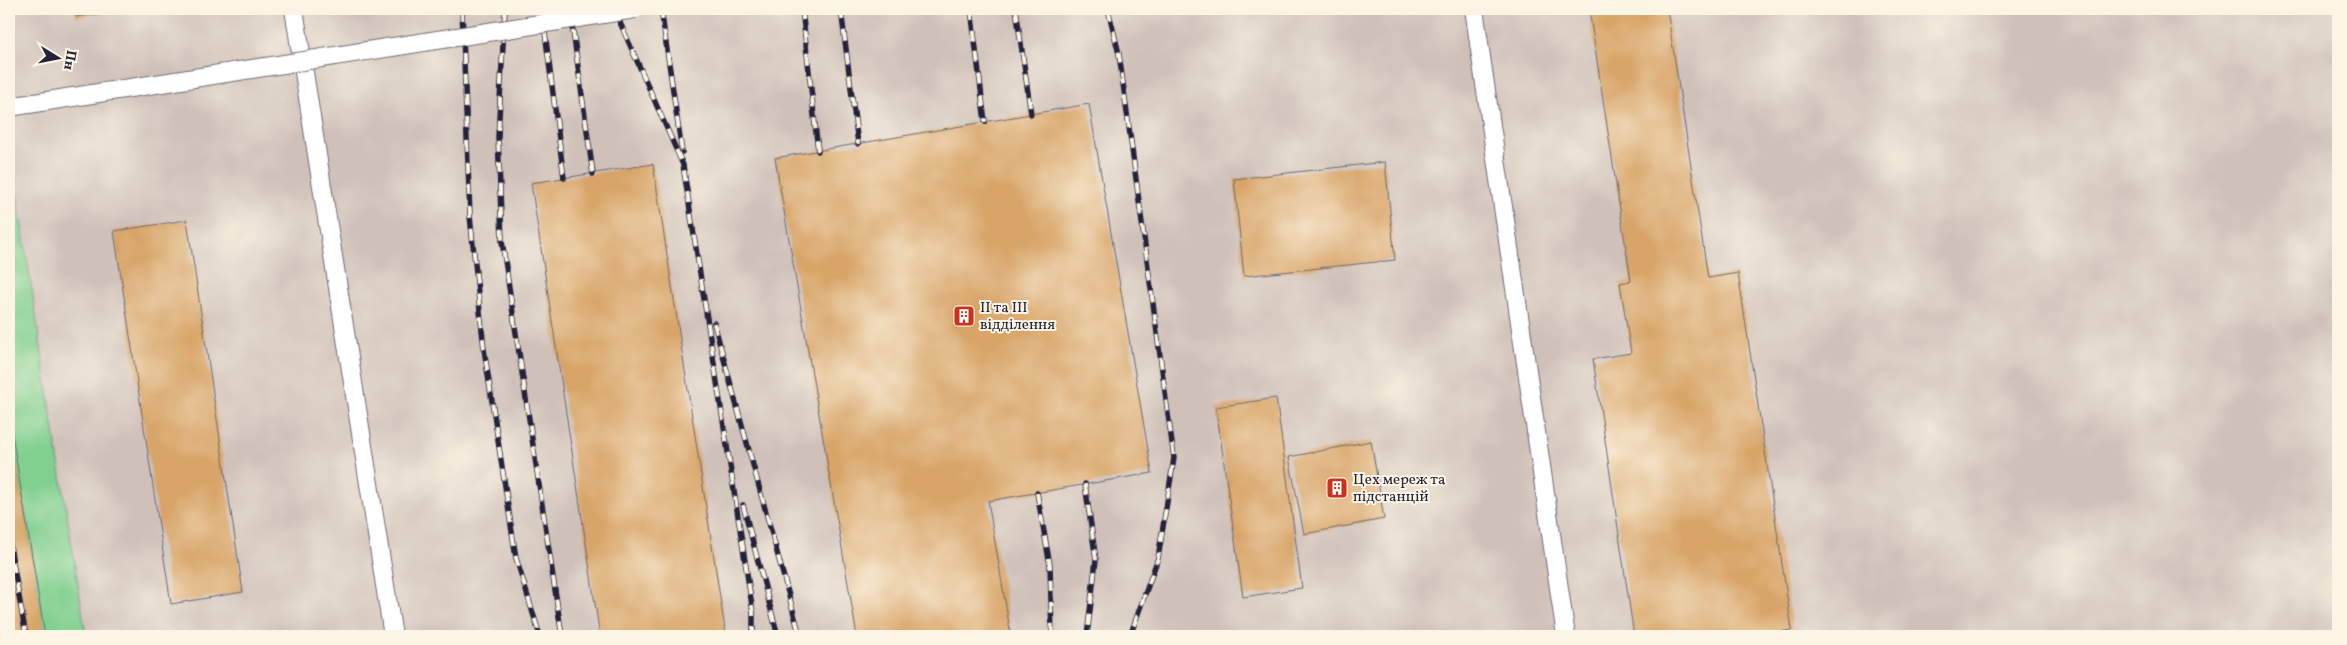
<svg xmlns="http://www.w3.org/2000/svg" width="2347" height="645" font-family="Vollkorn,serif">
<style>
.industrial{fill:#cfc1ba}
.green{fill:#81d090;stroke:#527966}
.building{fill:#d8a467}
.lines{fill:none;stroke-linecap:round;stroke-linejoin:round}
.service-casing{stroke:#6c686f;stroke-width:20}
.service{stroke:#fff;stroke-width:18}
.rail-casing{stroke:#22223b;stroke-width:5.5}
.rail{stroke:#fcf5e5;stroke-width:4;stroke-dasharray:11;stroke-linecap:butt}
.service-bridge-casing{stroke:#6c686f;stroke-width:20;stroke-linecap:butt}
.service-bridge{stroke:#fff;stroke-width:18}
.labels{text-anchor:middle;stroke-width:4;stroke-linejoin:round;paint-order:stroke}
.poi-label{font-size:15px;fill:#22223b;stroke:#fcf5e5;text-anchor:start}
</style>
<rect width="100%" height="100%" fill="#fcf5e5"/>
<filter id="ink" filterUnits="userSpaceOnUse"><feTurbulence type="fractalNoise" baseFrequency=".02" numOctaves="2"/><feDisplacementMap in="SourceGraphic" scale="10" xChannelSelector="R" yChannelSelector="G"/><feConvolveMatrix kernelMatrix="1 2 1 2 8 2 1 2 1" color-interpolation-filters="sRGB"/></filter>
<filter id="wash" filterUnits="userSpaceOnUse"><feTurbulence type="fractalNoise" baseFrequency=".0096" numOctaves="4" result="noise"/><feDisplacementMap in="SourceGraphic" scale="20" xChannelSelector="R" yChannelSelector="G"/><feGaussianBlur stdDeviation="1.12" result="paint"/><feColorMatrix in="noise" values="0 0 0 0 0 0 0 0 0 0 0 0 0 0 0 0 0 1.4 0 .05"/><feComposite in="paint" operator="in"/></filter>
<g filter="url(#wash)">
<rect width="100%" height="100%" fill="#f4e9d0"/>
<rect class="industrial" x="9" y="9" width="2329" height="627"/>
<polygon class="green" points="12,163 86,636 45,636 9,416 9,164"/>
<g id="blocks">
<g class="building">
<polygon points="75,9 125,9 125,10 76,17"/>
<polygon points="1589,9 1667,9 1708,278 1738,273 1792,630 1750,636 1634,636 1593,359 1631,353 1620,283 1631,281"/>
<polygon points="1089,104 1152,473 988,501 1011,636 857,636 775,158"/>
<polygon points="1385,162 1395,260 1244,276 1234,179"/>
<polygon points="653,164 726,636 600,636 531,183"/>
<polygon points="187,220 243,592 171,604 114,231"/>
<polygon points="1276,398 1302,588 1243,597 1216,407"/>
<polygon points="9,422 10,422 45,636 9,636"/>
<polygon points="1371,441 1384,519 1304,534 1289,457"/>
</g>
</g>
</g>
<g filter="url(#ink)">
<use href="#blocks" fill-opacity="0" stroke="#6c686f" stroke-width="1"/>
<g class="lines">
<g class="service-casing">
<g id="service">
<polyline points="294,9 393,636"/>
<polyline points="1474,9 1566,636"/>
</g>
</g>
<use href="#service" class="service"/>
<g class="rail-casing">
<g id="rail">
<polyline points="462,9 470,216 484,349 516,558 540,636"/>
<polyline points="505,9 498,136 502,241 562,636"/>
<polyline points="542,9 564,178"/>
<polyline points="570,9 593,174"/>
<polyline points="614,9 683,165 753,612 753,636"/>
<polyline points="661,9 682,152"/>
<polyline points="802,9 818,151"/>
<polyline points="841,9 858,144"/>
<polyline points="971,9 985,122"/>
<polyline points="1016,9 1031,114"/>
<polyline points="1108,9 1119,54 1174,458 1158,558 1130,636"/>
<polyline points="714,323 800,636"/>
<polyline points="1085,484 1096,560 1087,636"/>
<polyline points="1037,493 1050,565 1052,636"/>
<polyline points="743,505 778,636"/>
<polyline points="9,540 26,636"/>
</g>
</g>
<use href="#rail" class="rail"/>
<g class="service-bridge-casing">
<polyline id="service-bridge" points="9,107 635,9"/>
</g>
<use href="#service-bridge" class="service-bridge"/>
</g>
</g>
<defs>
<g id="building-square" transform="scale(1.125)"><rect x="-9" y="-9" width="18" height="18" rx="4" fill="#c8321e" stroke="#fcf5e5"/><path d="M-4-6H4V6H1V3H-1V6H-4ZM-2.5-4.3h1.7v1.8h-1.7ZM.8-4.3h1.7v1.8H.8ZM-2.5-1h1.7V.8h-1.7ZM.8-1h1.7V.8H.8Z" fill="#fff"/></g>
</defs>
<g fill-rule="evenodd">
<use href="#building-square" x="964" y="316"/>
<use href="#building-square" x="1337" y="488"/>
</g>
<g class="labels">
<g class="poi-label">
<text x="980" y="312">II та III<tspan x="980" dy="17">відділення</tspan></text>
<text x="1353" y="484">Цех мереж та<tspan x="1353" dy="17">підстанцій</tspan></text>
</g>
</g>
<rect width="2347" height="645" fill="none" stroke="#fcf5e5" stroke-width="30"/>
<g transform="translate(58 58) rotate(100)" stroke="#fcf5e5" stroke-width="4" paint-order="stroke">
<path d="M0-4L9 19L0 12L-9 19Z" fill="#22223b"/>
<text y="-8" font-size="14" font-weight="bold" text-anchor="middle" fill="#22223b">Пн</text>
</g>
</svg>
